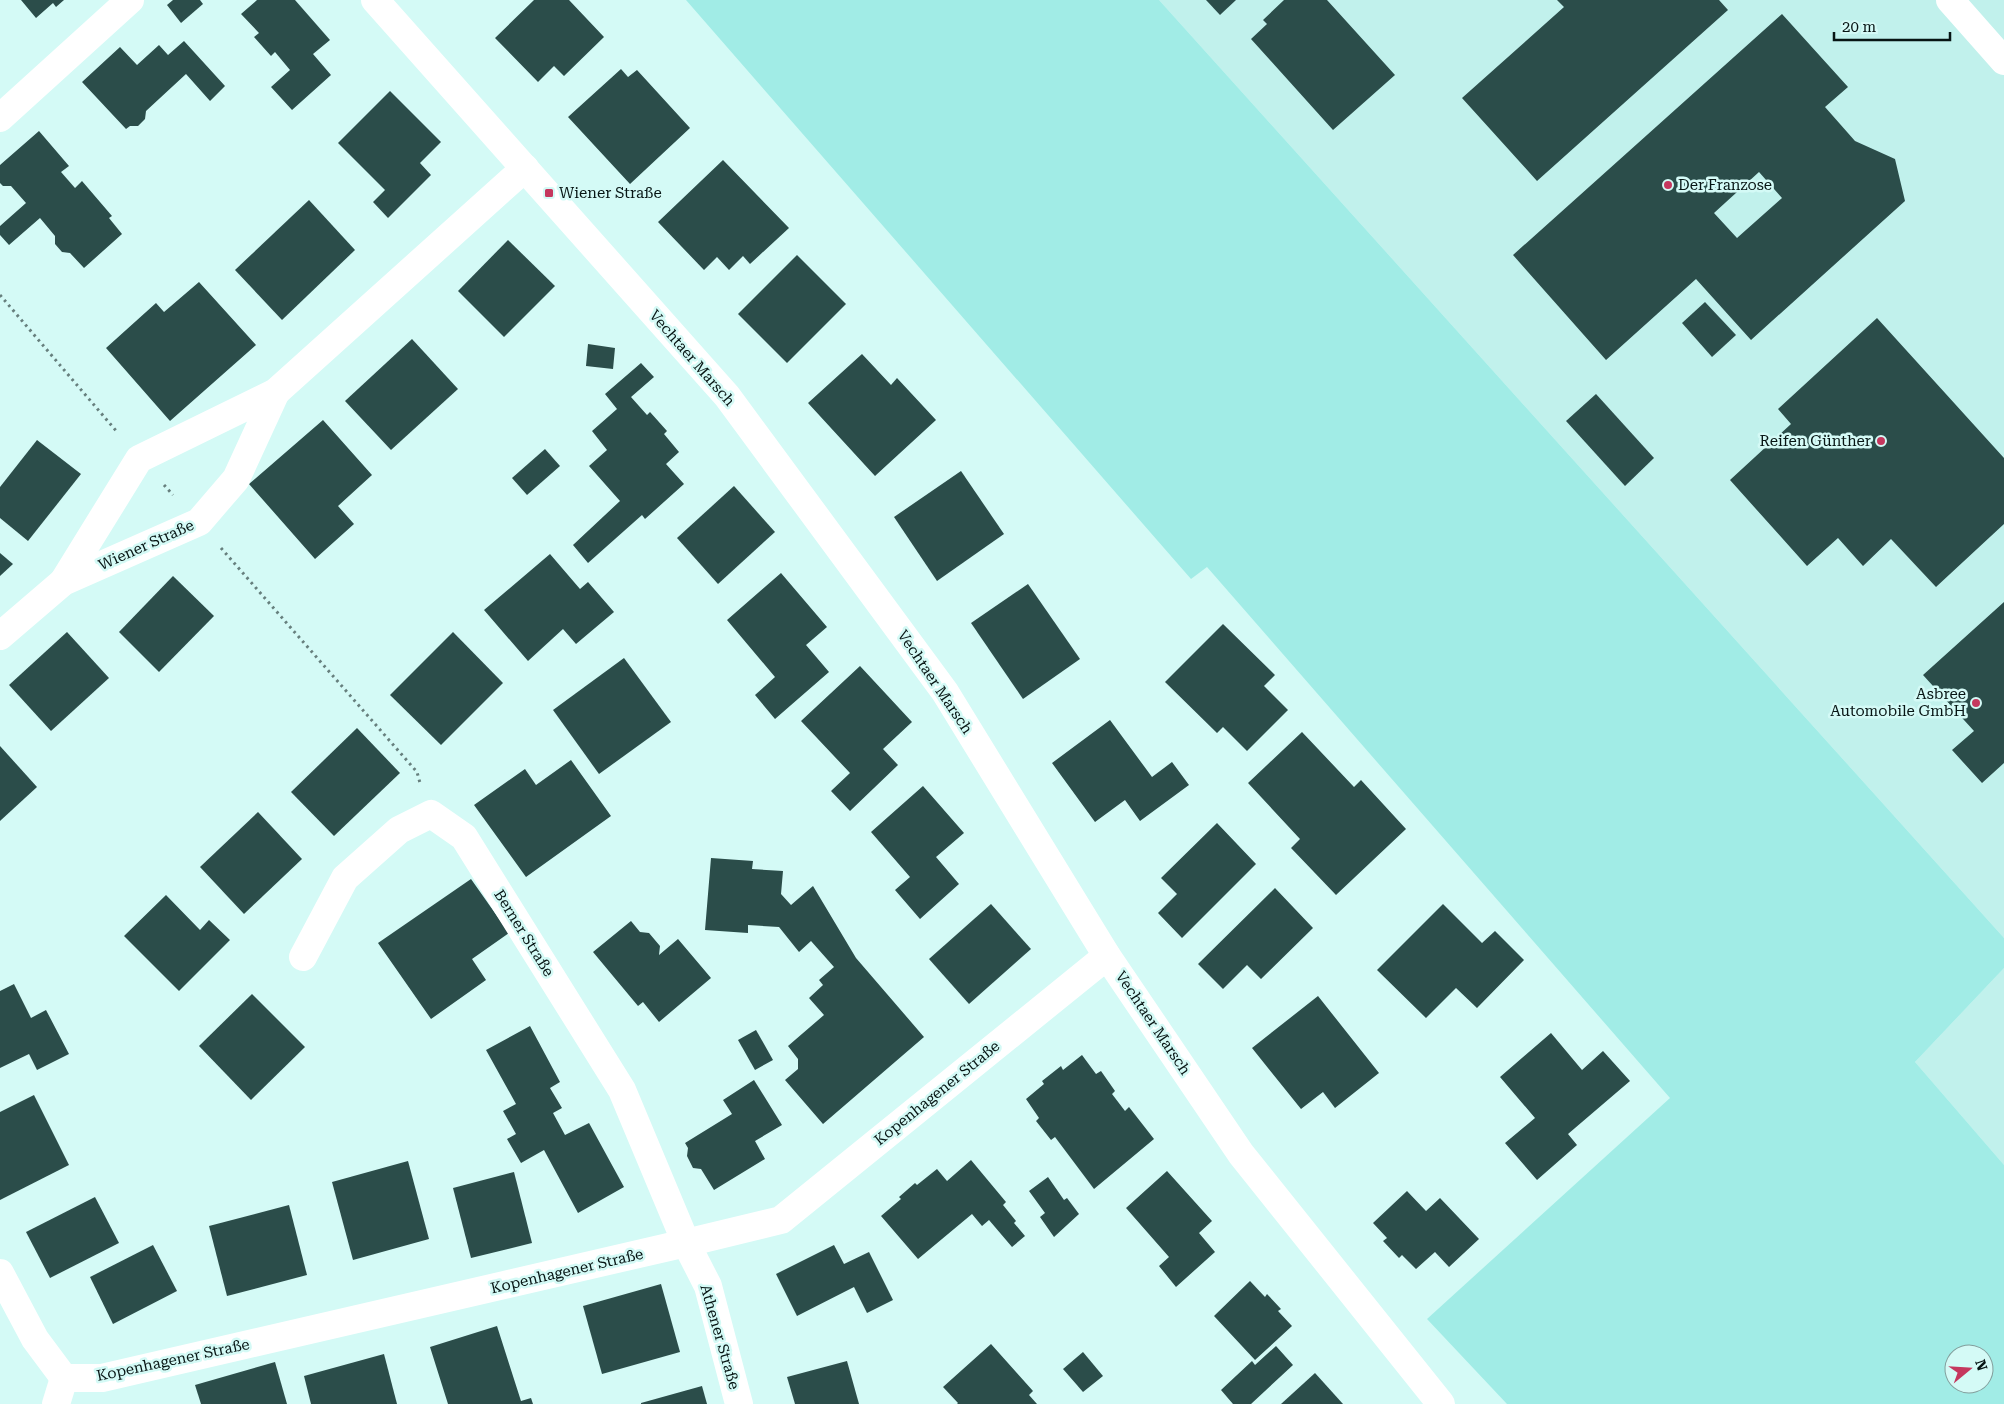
<svg xmlns="http://www.w3.org/2000/svg" width="2004" height="1404" font-family="'Roboto Serif',serif">
<style>
.built{fill:#c1f1ec}
.grass{fill:#a1ece6;fill-rule:evenodd}
.building{fill:#2b4d4a;fill-rule:evenodd}
.lines{fill:none;stroke-linecap:round;stroke-linejoin:round}
.path{stroke:#667f7d;stroke-width:3;stroke-dasharray:2.5 4;stroke-linecap:butt}
.minor{stroke:#fff;stroke-width:28}
.poi-dot{fill:#c5375e;stroke:#d4faf6;stroke-width:2}
.labels{text-anchor:middle;stroke-width:5;stroke-linejoin:round;paint-order:stroke}
.poi-label{font-size:15px;fill:#071514;stroke:#d4faf6;text-anchor:start}
.street-label{font-size:15px;fill:#071514;stroke:#d4faf6}
</style>
<rect width="100%" height="100%" fill="#d4faf6"/>
<g class="built">
<polygon points="1159,0 2004,0 2004,938"/>
<polygon points="2004,968 2004,1165 1915,1062"/>
</g>
<path class="grass" d="M686,0H1159L2004,938V968L1915,1062L2004,1165V1404H1507L1427,1319L1670,1098L1207,567L1191,579ZM1954,1354H1984V1384H1954Z"/>
<g class="building">
<polygon points="21,0 64,0 56,7 53,3 36,18"/>
<polygon points="173,0 200,0 203,4 181,23 167,5"/>
<polygon points="257,0 295,0 330,40 313,54 331,75 292,110 271,87 290,70 275,52 271,56 254,37 259,33 241,14"/>
<polygon points="534,0 569,0 604,37 564,76 554,66 538,82 495,38"/>
<polygon points="1206,0 1236,0 1220,15"/>
<polygon points="1284,0 1327,0 1395,75 1333,130 1251,39 1267,24 1263,20"/>
<polygon points="1557,0 1719,0 1728,10 1537,181 1462,98 1564,7"/>
<path d="M1782,14L1848,87L1825,107L1855,141L1895,159L1905,201L1751,340L1696,279L1606,360L1513,255ZM1759,172L1782,198L1737,238L1714,213Z"/>
<polygon points="184,41 225,86 210,101 186,74 146,111 145,119 138,126 130,126 126,129 82,82 120,47 137,65 159,45 168,55"/>
<polygon points="621,69 628,77 637,70 690,128 630,184 568,117"/>
<polygon points="390,91 441,142 420,163 431,175 388,218 373,202 385,190 338,143"/>
<polygon points="39,131 69,166 61,172 75,188 82,181 112,216 109,218 122,234 84,268 70,253 62,252 55,244 55,236 40,218 9,245 0,235 0,226 26,203 11,186 3,186 0,183 0,165"/>
<polygon points="723,160 789,228 750,264 743,256 729,270 717,257 704,270 658,222"/>
<polygon points="309,200 355,250 282,320 235,270"/>
<polygon points="508,240 555,286 504,337 458,291"/>
<polygon points="797,255 846,304 787,363 738,314"/>
<polygon points="199,282 256,345 170,421 106,348 156,303 164,312"/>
<polygon points="1705,302 1736,335 1712,357 1682,323"/>
<polygon points="1877,318 2004,458 2004,524 1936,587 1891,539 1863,566 1838,538 1807,566 1730,480 1791,424 1778,409"/>
<polygon points="412,339 458,389 391,450 345,401"/>
<polygon points="588,344 615,348 613,369 586,366"/>
<polygon points="862,354 891,385 897,378 936,420 875,476 808,403"/>
<polygon points="641,363 654,377 631,397 647,415 650,412 667,431 664,434 679,452 666,464 684,484 645,519 642,515 588,563 573,545 620,501 589,466 607,450 592,431 617,409 605,394"/>
<polygon points="1596,394 1654,458 1625,486 1566,421"/>
<polygon points="323,420 372,475 338,506 354,524 315,559 249,484"/>
<polygon points="37,440 81,474 28,541 0,518 0,487"/>
<polygon points="545,449 560,466 527,495 512,478"/>
<polygon points="961,471 1004,534 937,581 894,517"/>
<polygon points="734,486 775,532 718,584 677,538"/>
<polygon points="0,553 13,564 0,576"/>
<polygon points="550,554 580,589 588,582 614,612 576,644 563,629 528,661 484,610"/>
<polygon points="781,573 827,627 806,645 829,672 775,719 755,695 775,677 727,620"/>
<polygon points="173,576 214,616 159,672 119,632"/>
<polygon points="1028,584 1080,659 1023,699 971,623"/>
<polygon points="2004,602 2004,763 1982,783 1952,750 1974,731 1923,675"/>
<polygon points="1223,624 1275,675 1264,686 1288,710 1247,751 1223,727 1217,733 1165,682"/>
<polygon points="67,632 109,678 51,731 9,685"/>
<polygon points="453,632 503,683 441,745 390,695"/>
<polygon points="624,658 671,722 599,774 553,710"/>
<polygon points="860,666 912,722 883,749 898,765 850,811 831,791 850,773 801,721"/>
<polygon points="1110,720 1152,777 1172,762 1189,785 1140,821 1125,800 1095,822 1052,763"/>
<polygon points="357,728 400,773 334,836 291,792"/>
<polygon points="1302,732 1354,787 1361,780 1406,829 1336,895 1291,848 1300,839 1248,783"/>
<polygon points="0,746 37,787 0,821"/>
<polygon points="571,760 611,816 526,877 474,805 525,769 536,785"/>
<polygon points="923,786 964,833 936,857 959,884 920,919 895,890 910,877 871,832"/>
<polygon points="258,812 302,859 244,914 200,867"/>
<polygon points="1217,823 1256,864 1182,938 1158,913 1177,894 1161,878"/>
<polygon points="711,858 753,861 752,869 783,871 781,894 791,905 813,886 856,958 924,1037 823,1124 785,1080 798,1069 798,1059 788,1046 824,1015 809,998 823,985 819,980 834,967 811,941 799,952 779,927 748,925 748,933 705,930"/>
<polygon points="471,879 509,933 472,959 486,980 431,1019 378,943"/>
<polygon points="1275,888 1313,928 1261,979 1247,965 1223,989 1198,964"/>
<polygon points="166,895 200,930 209,920 230,940 179,991 124,936"/>
<polygon points="991,904 1031,949 969,1004 929,959"/>
<polygon points="1443,904 1482,943 1495,931 1524,960 1477,1008 1456,988 1426,1018 1377,970"/>
<polygon points="631,921 640,932 649,933 660,946 659,955 678,939 711,978 659,1022 643,1002 638,1006 593,952"/>
<polygon points="14,984 31,1018 46,1010 69,1054 37,1070 29,1054 0,1068 0,991"/>
<polygon points="252,994 305,1047 251,1100 199,1046"/>
<polygon points="1318,996 1379,1073 1335,1108 1323,1092 1301,1109 1252,1048"/>
<polygon points="530,1026 560,1082 550,1088 562,1108 553,1113 565,1135 589,1123 624,1187 578,1213 544,1150 521,1163 507,1139 516,1134 503,1111 516,1104 486,1050"/>
<polygon points="756,1030 773,1060 755,1070 738,1040"/>
<polygon points="1551,1033 1582,1070 1603,1051 1630,1081 1568,1134 1577,1145 1537,1180 1505,1143 1535,1118 1500,1077"/>
<polygon points="1082,1055 1096,1074 1101,1071 1115,1091 1112,1094 1125,1111 1129,1107 1154,1139 1094,1189 1055,1137 1051,1140 1036,1121 1039,1118 1026,1099 1044,1084 1042,1081 1061,1066 1063,1070"/>
<polygon points="754,1080 782,1125 755,1141 765,1159 714,1190 701,1169 693,1168 687,1156 688,1148 685,1143 732,1114 723,1100"/>
<polygon points="34,1095 69,1165 0,1200 0,1112"/>
<polygon points="971,1160 1006,1202 1003,1205 1016,1221 1014,1223 1025,1236 1012,1247 989,1220 982,1226 972,1214 918,1259 881,1216 901,1199 899,1197 915,1183 917,1185 937,1169 947,1181"/>
<polygon points="408,1161 429,1239 353,1260 332,1182"/>
<polygon points="1167,1171 1212,1221 1199,1233 1215,1252 1176,1287 1159,1266 1169,1257 1126,1208"/>
<polygon points="514,1172 532,1243 471,1258 453,1188"/>
<polygon points="1048,1177 1064,1200 1067,1198 1079,1214 1054,1237 1040,1217 1045,1213 1029,1191"/>
<polygon points="1407,1191 1426,1211 1440,1198 1479,1239 1449,1267 1435,1252 1416,1269 1402,1255 1399,1258 1383,1241 1387,1238 1373,1223"/>
<polygon points="95,1197 119,1243 50,1278 26,1232"/>
<polygon points="289,1205 307,1275 227,1296 209,1226"/>
<polygon points="153,1245 177,1291 113,1324 90,1277"/>
<polygon points="834,1245 844,1264 869,1252 893,1300 867,1313 854,1287 797,1316 776,1274"/>
<polygon points="1250,1281 1265,1297 1267,1294 1281,1309 1278,1311 1292,1326 1255,1360 1214,1316"/>
<polygon points="661,1284 680,1352 602,1374 583,1306"/>
<polygon points="497,1326 521,1401 531,1398 533,1404 448,1404 430,1347"/>
<polygon points="991,1344 1033,1391 1029,1395 1037,1404 957,1404 958,1403 943,1387"/>
<polygon points="1276,1346 1293,1365 1251,1404 1233,1404 1221,1390 1252,1361 1255,1365"/>
<polygon points="1083,1352 1103,1376 1083,1392 1063,1369"/>
<polygon points="384,1354 397,1404 311,1404 304,1376"/>
<polygon points="847,1361 859,1404 795,1404 787,1377"/>
<polygon points="275,1362 287,1404 201,1404 195,1385"/>
<polygon points="1315,1373 1343,1404 1281,1404"/>
<polygon points="702,1386 707,1404 641,1404 641,1403"/>
</g>
<g class="lines">
<g class="path">
<polyline points="0,295 118,433"/>
<polyline points="164,485 173,495"/>
<polyline points="221,548 417,772 420,783"/>
</g>
<g class="minor">
<polyline points="375,0 727,396 945,692 1107,956 1241,1154 1441,1404"/>
<polyline points="1950,0 2004,61"/>
<polyline points="0,118 130,0"/>
<polyline points="63,582 139,459 276,392 525,168"/>
<polyline points="0,636 63,582 199,522 236,479 276,392"/>
<polyline points="303,957 345,878 399,830 431,814 464,837 622,1090 686,1243 708,1286 739,1404"/>
<polyline points="0,1273 35,1339 64,1378 102,1378 686,1243 781,1220 1107,956"/>
<polyline points="56,1404 64,1378"/>
</g>
</g>
<g class="poi-dot">
<circle cx="1668" cy="185" r="5"/>
<rect x="544" y="188" width="10" height="10" rx="2.5"/>
<circle cx="1881" cy="441" r="5"/>
<circle cx="1976" cy="703" r="5"/>
</g>
<g class="labels">
<g class="poi-label">
<text x="1678" y="190">Der Franzose</text>
<text x="559" y="198">Wiener Straße</text>
<text x="1871" y="446" text-anchor="end">Reifen Günther</text>
<text x="1966" y="699" text-anchor="end">Asbree<tspan x="1966" dy="17">Automobile GmbH</tspan></text>
</g>
<g class="street-label">
<text transform="translate(692 358) rotate(49)" y="5">Vechtaer Marsch</text>
<text transform="translate(146 545) rotate(-24)" y="5">Wiener Straße</text>
<text transform="translate(935 682) rotate(56)" y="5">Vechtaer Marsch</text>
<text transform="translate(524 933) rotate(58)" y="5">Berner Straße</text>
<text transform="translate(1153 1023) rotate(56)" y="5">Vechtaer Marsch</text>
<text transform="translate(937 1093) rotate(-39)" y="5">Kopenhagener Straße</text>
<text transform="translate(567 1271) rotate(-13)" y="5">Kopenhagener Straße</text>
<text transform="translate(720 1337) rotate(74)" y="5">Athener Straße</text>
<text transform="translate(173 1360) rotate(-12)" y="5">Kopenhagener Straße</text>
</g>
</g>
<g transform="translate(1969 1369) rotate(72)"><circle r="24" fill="#d4faf6" stroke="#829e9c"/>
<path d="M0-4L9 19L0 12L-9 19Z" fill="#c5375e"/>
<text y="-8" font-size="14" font-weight="bold" text-anchor="middle" fill="#071514">N</text>
</g>
<path d="M1834 32v8h116v-8" fill="none" stroke="#071514" stroke-width="2.5"/>
<text x="1842" y="32" font-size="15" fill="#071514" stroke="#d4faf6" stroke-width="4" paint-order="stroke">20 m</text>
</svg>
